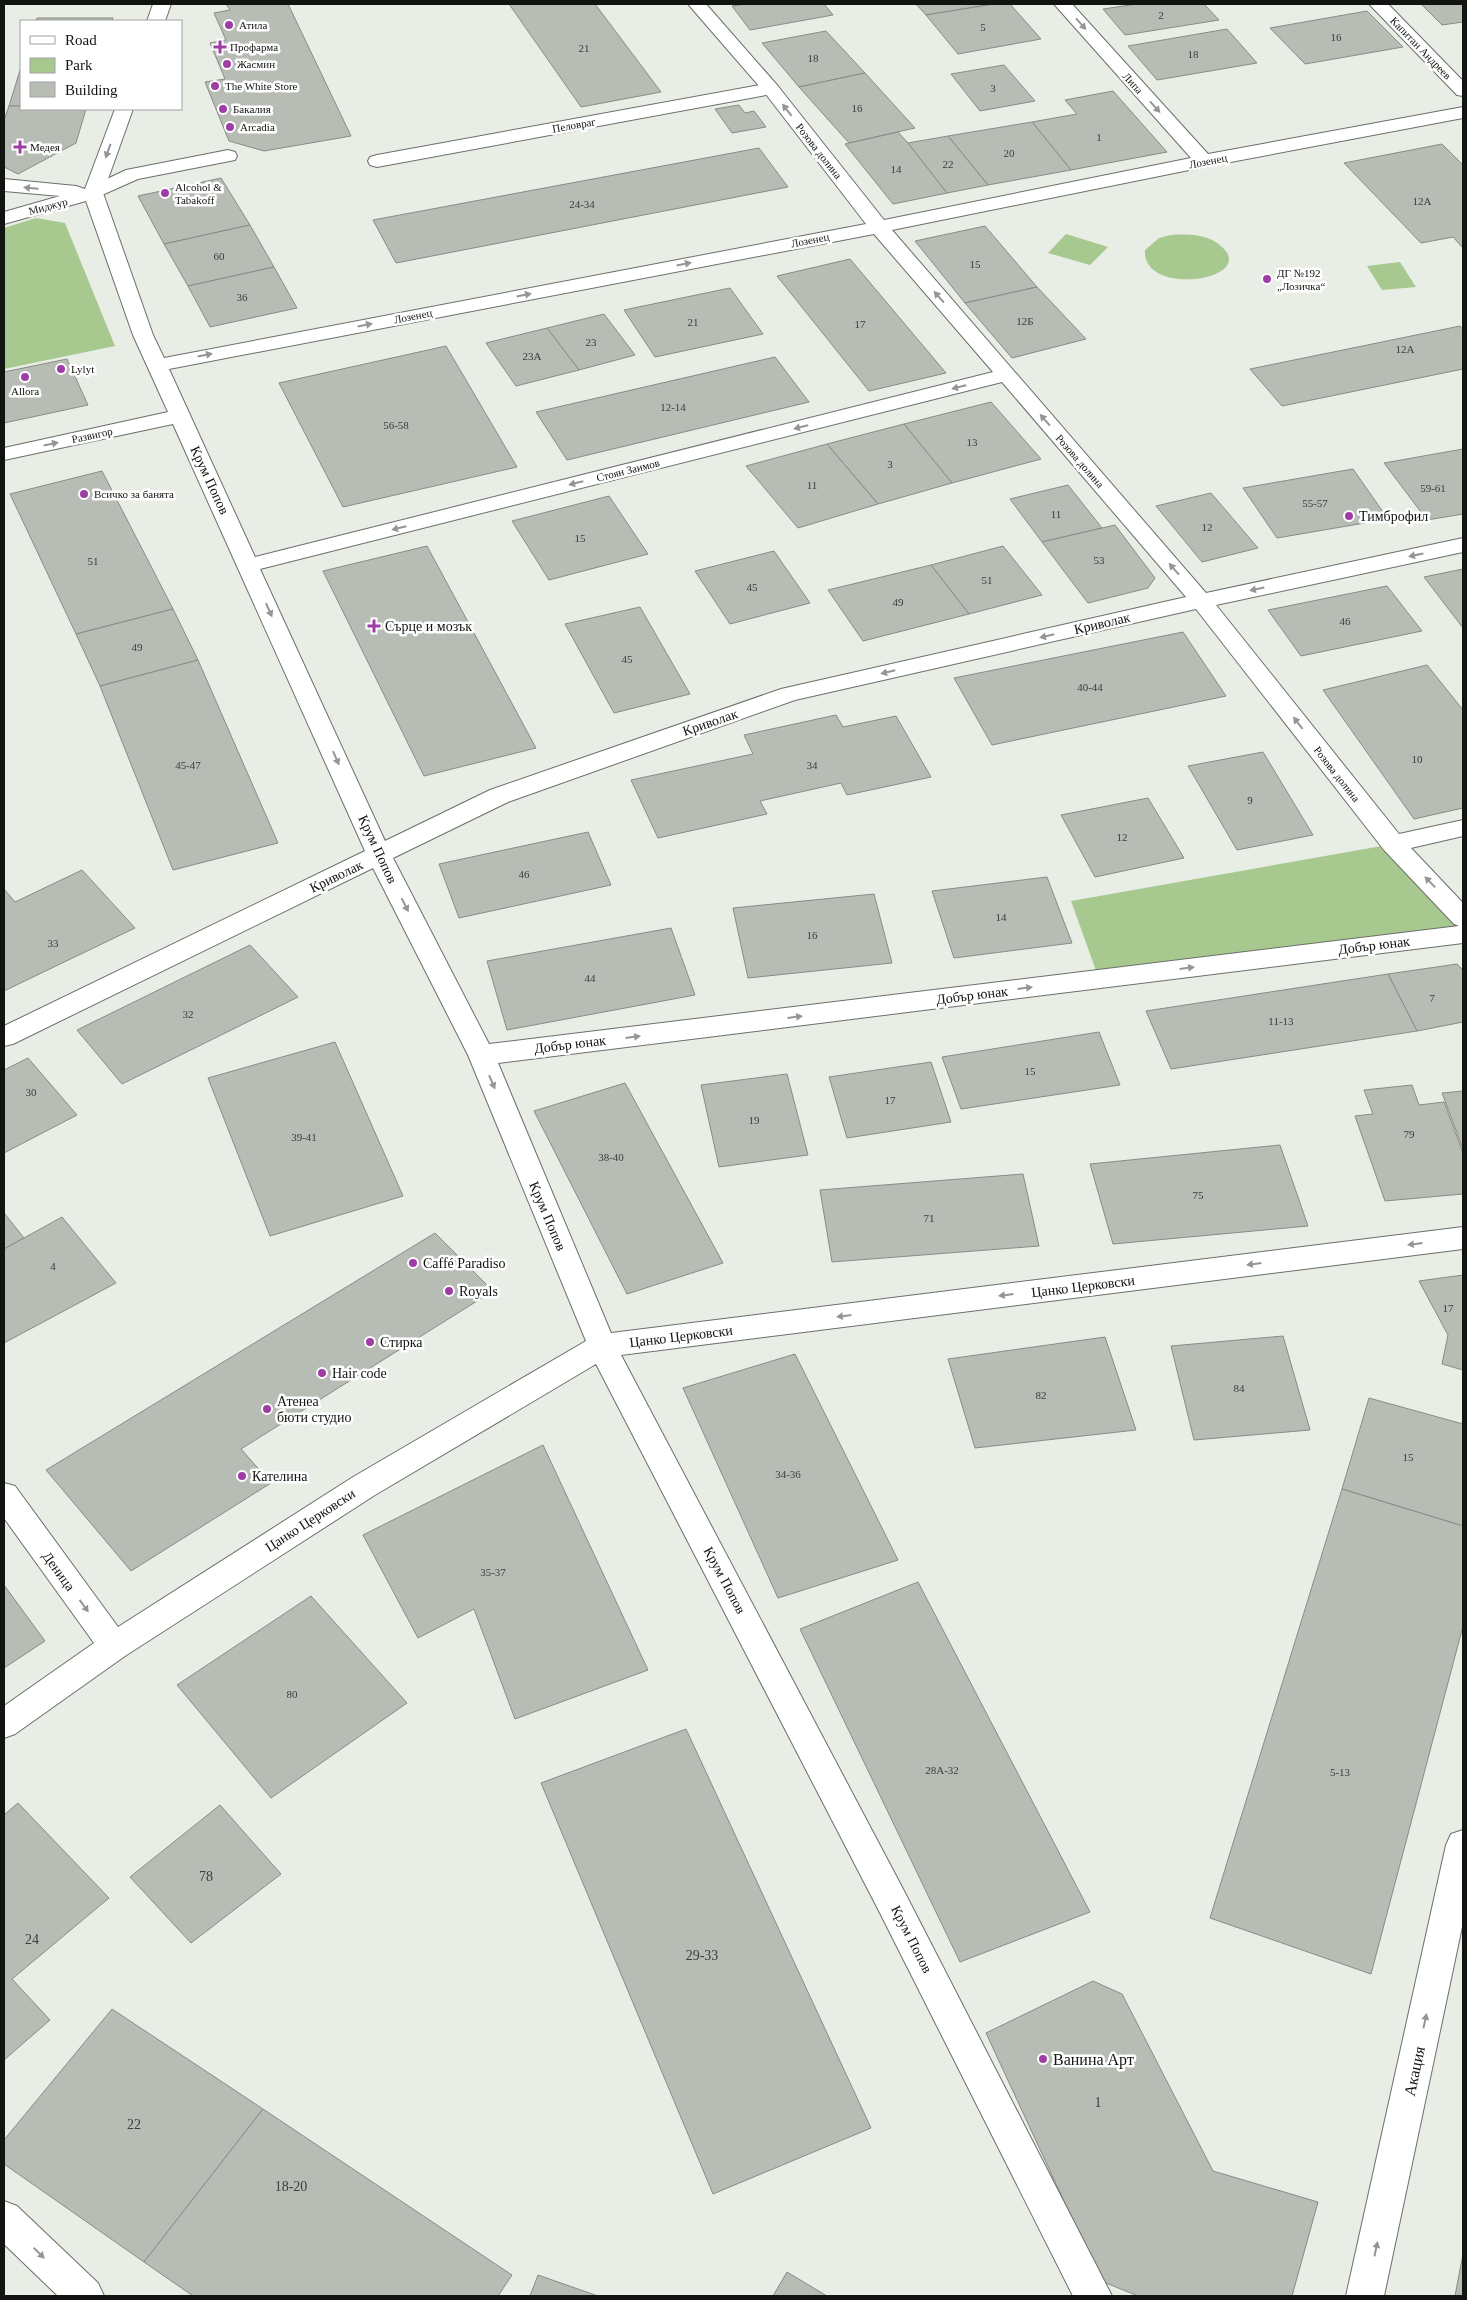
<svg xmlns="http://www.w3.org/2000/svg" width="1467" height="2300" font-family="'Times New Roman',serif">
<style>
.green{fill:#a7c98f}
.building{fill:#b7bcb5;stroke:#888c85}
.lines{fill:none;stroke-linecap:round;stroke-linejoin:round}
.lane-casing{stroke:#6b6f69;stroke-width:2}
.street-casing{stroke:#6b6f69;stroke-width:2}
.secondary-casing{stroke:#6b6f69;stroke-width:2}
.lane{fill:#fff;fill-rule:evenodd}
.street{fill:#fff;fill-rule:evenodd}
.secondary{fill:#fff;fill-rule:evenodd}
.oneway{fill:#949594}
.poi-dot{fill:#9e3ea5;stroke:#fff;stroke-width:2}
.labels{text-anchor:middle;stroke-width:5;stroke-linejoin:round;paint-order:stroke}
.number-label{font-size:11px;fill:#3b3e3a}
.far-poi-label{font-size:11px;fill:#121411;stroke:#fff;text-anchor:start}
.far-street-label{font-size:11px;fill:#121411;stroke:#fff}
.street-label{font-size:14px;fill:#121411;stroke:#fff}
.poi-label{font-size:14px;fill:#121411;stroke:#fff;text-anchor:start}
.near-number-label{font-size:14px;fill:#3b3e3a}
.near-poi-label{font-size:16px;fill:#121411;stroke:#fff;text-anchor:start}
.near-street-label{font-size:16px;fill:#121411;stroke:#fff}
</style>
<rect width="100%" height="100%" fill="#e8ede5"/>
<g class="green">
<polygon points="36,218 65,223 115,346 4,369 4,228"/>
<polygon points="1066,234 1108,247 1090,265 1048,253"/>
<path d="M1171,235C1188,234 1209,234 1222,247C1258,280 1142,298 1145,250L1159,238Z"/>
<polygon points="1400,262 1416,287 1382,290 1367,266"/>
<polygon points="1393,844 1463,918 1463,934 1099,979 1071,901"/>
</g>
<g class="building">
<polygon points="226,4 288,4 351,136 264,151 229,141 205,82 225,79 210,43 226,40 214,13 230,10"/>
<polygon points="509,4 595,4 661,92 581,107"/>
<polygon points="746,4 824,4 833,15 750,30 732,6"/>
<polygon points="916,4 994,4 926,15"/>
<polygon points="994,4 1010,4 1041,39 958,54 926,15"/>
<polygon points="1137,4 1204,4 1219,20 1125,35 1103,9"/>
<polygon points="1421,4 1463,4 1463,22 1442,25"/>
<polygon points="1367,11 1403,47 1305,64 1270,28"/>
<polygon points="37,18 113,18 112,21 36,21"/>
<polygon points="1227,29 1257,63 1157,80 1128,46"/>
<polygon points="826,31 865,73 799,87 762,43"/>
<polygon points="1004,65 1035,101 980,111 951,74"/>
<polygon points="21,67 21,106 9,106"/>
<polygon points="865,73 915,128 849,143 799,87"/>
<polygon points="1113,91 1167,152 1071,170 1032,122 1077,114 1065,100"/>
<polygon points="739,105 745,113 754,111 766,127 732,133 715,109"/>
<polygon points="9,106 21,106 21,109 86,109 76,143 18,174 4,167 4,120"/>
<polygon points="1032,122 1071,170 988,185 948,136"/>
<polygon points="898,132 908,143 947,193 893,204 845,144"/>
<polygon points="948,136 988,185 947,193 908,143"/>
<polygon points="1442,144 1463,165 1463,248 1453,237 1421,243 1344,163"/>
<polygon points="759,148 788,187 396,263 373,220"/>
<polygon points="221,178 250,225 164,244 138,196"/>
<polygon points="250,225 274,267 188,286 164,244"/>
<polygon points="985,226 1037,287 965,303 915,241"/>
<polygon points="850,259 946,373 869,391 777,276"/>
<polygon points="274,267 297,308 210,327 188,286"/>
<polygon points="1037,287 1086,339 1012,358 965,303"/>
<polygon points="730,288 763,334 655,357 624,310"/>
<polygon points="604,314 635,355 579,370 547,328"/>
<polygon points="1460,326 1463,330 1463,369 1282,406 1250,369"/>
<polygon points="547,328 579,370 516,386 486,343"/>
<polygon points="446,346 517,467 343,507 279,383"/>
<polygon points="775,357 809,402 567,460 536,412"/>
<polygon points="67,359 88,405 4,423 4,372"/>
<polygon points="991,402 1041,459 952,483 904,424"/>
<polygon points="904,424 952,483 878,504 827,444"/>
<polygon points="827,444 878,504 798,528 746,466"/>
<polygon points="1463,449 1463,514 1427,520 1384,463"/>
<polygon points="1353,469 1388,519 1277,538 1243,488"/>
<polygon points="102,471 173,609 76,634 10,494"/>
<polygon points="1068,485 1102,528 1042,542 1010,499"/>
<polygon points="1211,493 1258,548 1202,562 1156,506"/>
<polygon points="609,496 648,554 549,580 512,521"/>
<polygon points="1115,525 1155,578 1148,588 1088,603 1042,542"/>
<polygon points="427,546 536,748 424,776 323,571"/>
<polygon points="1003,546 1042,595 969,614 931,565"/>
<polygon points="774,551 810,603 730,624 695,571"/>
<polygon points="931,565 969,614 863,641 828,590"/>
<polygon points="1463,569 1463,628 1424,577"/>
<polygon points="1387,586 1422,631 1301,656 1268,610"/>
<polygon points="640,607 690,694 614,713 565,624"/>
<polygon points="173,609 198,660 100,686 76,634"/>
<polygon points="1183,632 1226,696 992,745 954,678"/>
<polygon points="198,660 278,843 173,870 100,686"/>
<polygon points="1427,665 1463,710 1463,808 1414,819 1323,690"/>
<polygon points="836,715 843,727 896,716 931,777 847,795 841,783 760,801 767,814 658,838 631,780 753,754 744,735"/>
<polygon points="1263,752 1313,835 1237,850 1188,766"/>
<polygon points="1148,798 1184,858 1095,877 1061,815"/>
<polygon points="588,832 611,885 459,918 439,864"/>
<polygon points="82,870 135,928 4,991 4,889 15,902"/>
<polygon points="1047,877 1072,943 954,958 932,891"/>
<polygon points="874,894 892,963 748,978 733,908"/>
<polygon points="671,928 695,995 507,1030 487,961"/>
<polygon points="250,945 298,997 122,1084 77,1030"/>
<polygon points="1457,964 1463,970 1463,1022 1417,1031 1388,974"/>
<polygon points="1388,974 1417,1031 1171,1069 1146,1011"/>
<polygon points="1099,1032 1120,1085 961,1109 942,1057"/>
<polygon points="335,1042 403,1196 270,1236 208,1078"/>
<polygon points="28,1058 77,1115 4,1153 4,1070"/>
<polygon points="931,1062 951,1122 847,1138 829,1077"/>
<polygon points="787,1074 808,1155 719,1167 701,1085"/>
<polygon points="625,1083 723,1263 627,1294 534,1111"/>
<polygon points="1412,1085 1419,1105 1444,1102 1463,1153 1463,1194 1385,1201 1355,1116 1373,1114 1364,1090"/>
<polygon points="1463,1091 1463,1149 1442,1093"/>
<polygon points="1280,1145 1308,1226 1113,1244 1090,1164"/>
<polygon points="1023,1174 1039,1246 832,1262 820,1190"/>
<polygon points="4,1213 24,1238 4,1249"/>
<polygon points="62,1217 116,1283 4,1343 4,1249"/>
<polygon points="435,1233 493,1291 241,1449 271,1483 131,1571 46,1470"/>
<polygon points="1463,1275 1463,1370 1442,1364 1448,1335 1419,1281"/>
<polygon points="1283,1336 1310,1430 1194,1440 1171,1346"/>
<polygon points="1105,1337 1136,1430 975,1448 948,1359"/>
<polygon points="795,1354 898,1560 778,1598 683,1388"/>
<polygon points="1369,1398 1463,1424 1463,1526 1342,1489"/>
<polygon points="543,1445 648,1670 515,1719 474,1609 418,1638 363,1535"/>
<polygon points="1342,1489 1463,1526 1463,1626 1371,1974 1210,1918"/>
<polygon points="918,1582 1090,1912 960,1962 800,1629"/>
<polygon points="4,1585 45,1641 4,1668"/>
<polygon points="311,1596 407,1703 271,1798 177,1685"/>
<polygon points="686,1729 871,2128 713,2194 541,1783"/>
<polygon points="18,1803 109,1898 12,1979 50,2020 4,2060 4,1815"/>
<polygon points="220,1805 281,1874 191,1943 130,1877"/>
<polygon points="1093,1981 1122,1994 1213,2171 1318,2202 1292,2296 1138,2296 1101,2281 986,2033"/>
<polygon points="112,2009 263,2109 144,2262 4,2164 4,2140"/>
<polygon points="263,2109 512,2275 498,2296 193,2296 144,2262"/>
<polygon points="1463,2254 1463,2296 1455,2296"/>
<polygon points="787,2272 827,2296 773,2296"/>
<polygon points="538,2275 598,2296 530,2296"/>
</g>
<g class="lines">
<g class="lane-casing">
<g id="lane">
<polygon points="771,83 777,85 780,89 777,93 377,167 370,165 368,161 370,157 377,155"/>
<polygon points="228,150 235,152 237,156 235,160 138,179 93,199 86,197 83,193 86,189 126,170"/>
</g>
</g>
<g class="street-casing">
<g id="street">
<polygon points="153,4 171,4 165,21 147,21"/>
<path d="M688,4H706L777,85L884,220L1191,158L1054,4H1072L1208,154L1463,107V118L1204,167L892,230L1206,593L1463,538V552L1216,605L1399,834L1463,820V836L1411,848L1463,903V943L498,1063L611,1333L1463,1227V1249L621,1355L903,1889L1112,2296H1073L879,1911L596,1364L375,1495L125,1656L15,1734L4,1738V1706L94,1643L4,1518V1483L15,1486L118,1627L353,1477L586,1341L468,1055L373,868L13,1044L4,1046V1026L365,851L173,424L4,460V448L168,412L133,335L86,201L4,224V212L60,196L4,191V179L76,186L85,189L115,109H133L103,193L153,335L164,358L866,224L765,93ZM874,234L993,372L255,557L169,369ZM1002,382L1186,597L781,689L490,790L385,841L260,569ZM1196,609L1384,850L1454,924L1459,926L489,1044L393,858L508,802L795,700Z"/>
<polygon points="1369,4 1388,4 1463,81 1463,96 1457,95"/>
<polygon points="1463,1830 1463,1922 1384,2296 1346,2296 1446,1845 1451,1834"/>
</g>
</g>
<g class="secondary-casing">
<polygon id="secondary" points="4,2201 17,2206 98,2283 104,2296 58,2296 4,2244"/>
</g>
<use href="#lane" class="lane"/>
<use href="#street" class="street"/>
<use href="#secondary" class="secondary"/>
</g>
<defs><path id="oneway-solid" d="M-6-.8H1V-3.2L6.5 0L1 3.2V.8H-6Z" transform="scale(1.25)"/></defs>
<g class="oneway">
<use href="#oneway-solid" transform="translate(1081 24) rotate(48)"/>
<use href="#oneway-solid" transform="translate(1155 107) rotate(48)"/>
<use href="#oneway-solid" transform="translate(787 110) rotate(-128)"/>
<use href="#oneway-solid" transform="translate(108 151) rotate(110)"/>
<use href="#oneway-solid" transform="translate(31 188) rotate(-175)"/>
<use href="#oneway-solid" transform="translate(684 264) rotate(-11)"/>
<use href="#oneway-solid" transform="translate(524 295) rotate(-11)"/>
<use href="#oneway-solid" transform="translate(939 297) rotate(-131)"/>
<use href="#oneway-solid" transform="translate(365 325) rotate(-11)"/>
<use href="#oneway-solid" transform="translate(205 355) rotate(-11)"/>
<use href="#oneway-solid" transform="translate(959 387) rotate(166)"/>
<use href="#oneway-solid" transform="translate(1045 420) rotate(-131)"/>
<use href="#oneway-solid" transform="translate(801 427) rotate(166)"/>
<use href="#oneway-solid" transform="translate(51 444) rotate(-12)"/>
<use href="#oneway-solid" transform="translate(576 483) rotate(166)"/>
<use href="#oneway-solid" transform="translate(399 528) rotate(166)"/>
<use href="#oneway-solid" transform="translate(1416 555) rotate(168)"/>
<use href="#oneway-solid" transform="translate(1174 569) rotate(-131)"/>
<use href="#oneway-solid" transform="translate(1257 589) rotate(168)"/>
<use href="#oneway-solid" transform="translate(269 610) rotate(66)"/>
<use href="#oneway-solid" transform="translate(1047 636) rotate(167)"/>
<use href="#oneway-solid" transform="translate(888 672) rotate(167)"/>
<use href="#oneway-solid" transform="translate(1298 723) rotate(-128)"/>
<use href="#oneway-solid" transform="translate(336 758) rotate(66)"/>
<use href="#oneway-solid" transform="translate(1430 882) rotate(-134)"/>
<use href="#oneway-solid" transform="translate(405 905) rotate(63)"/>
<use href="#oneway-solid" transform="translate(1187 968) rotate(-7)"/>
<use href="#oneway-solid" transform="translate(1025 988) rotate(-7)"/>
<use href="#oneway-solid" transform="translate(795 1017) rotate(-7)"/>
<use href="#oneway-solid" transform="translate(633 1037) rotate(-7)"/>
<use href="#oneway-solid" transform="translate(492 1082) rotate(67)"/>
<use href="#oneway-solid" transform="translate(1415 1244) rotate(173)"/>
<use href="#oneway-solid" transform="translate(1254 1264) rotate(173)"/>
<use href="#oneway-solid" transform="translate(1006 1295) rotate(173)"/>
<use href="#oneway-solid" transform="translate(844 1316) rotate(173)"/>
<use href="#oneway-solid" transform="translate(84 1606) rotate(54)"/>
<use href="#oneway-solid" transform="translate(1425 2021) rotate(-78)"/>
<use href="#oneway-solid" transform="translate(1376 2249) rotate(-78)"/>
<use href="#oneway-solid" transform="translate(39 2253) rotate(44)"/>
</g>
<g class="poi-dot">
<circle cx="229" cy="25" r="5"/>
<path d="M217.5 39.5h5v5h5v5h-5v5h-5v-5h-5v-5h5z"/>
<circle cx="227" cy="64" r="5"/>
<circle cx="215" cy="86" r="5"/>
<circle cx="223" cy="109" r="5"/>
<circle cx="230" cy="127" r="5"/>
<path d="M17.5 139.5h5v5h5v5h-5v5h-5v-5h-5v-5h5z"/>
<circle cx="165" cy="193" r="5"/>
<circle cx="1267" cy="279" r="5"/>
<circle cx="61" cy="369" r="5"/>
<circle cx="25" cy="377" r="5"/>
<circle cx="84" cy="494" r="5"/>
<circle cx="1349" cy="516" r="5"/>
<path d="M371.5 618.5h5v5h5v5h-5v5h-5v-5h-5v-5h5z"/>
<circle cx="413" cy="1263" r="5"/>
<circle cx="449" cy="1291" r="5"/>
<circle cx="370" cy="1342" r="5"/>
<circle cx="322" cy="1373" r="5"/>
<circle cx="267" cy="1409" r="5"/>
<circle cx="242" cy="1476" r="5"/>
<circle cx="1043" cy="2059" r="5"/>
</g>
<g class="labels">
<g class="number-label">
<text x="1161" y="19">2</text>
<text x="983" y="31">5</text>
<text x="1336" y="41">16</text>
<text x="584" y="52">21</text>
<text x="1193" y="58">18</text>
<text x="813" y="62">18</text>
<text x="993" y="92">3</text>
<text x="857" y="112">16</text>
<text x="1099" y="141">1</text>
<text x="1009" y="157">20</text>
<text x="948" y="168">22</text>
<text x="896" y="173">14</text>
<text x="1422" y="205">12А</text>
<text x="582" y="208">24-34</text>
<text x="219" y="260">60</text>
<text x="975" y="268">15</text>
<text x="242" y="301">36</text>
<text x="1025" y="325">12Б</text>
<text x="693" y="326">21</text>
<text x="860" y="328">17</text>
<text x="591" y="346">23</text>
<text x="1405" y="353">12А</text>
<text x="532" y="360">23А</text>
<text x="673" y="411">12-14</text>
<text x="396" y="429">56-58</text>
<text x="972" y="446">13</text>
<text x="890" y="468">3</text>
<text x="812" y="489">11</text>
<text x="1433" y="492">59-61</text>
<text x="1315" y="507">55-57</text>
<text x="1056" y="518">11</text>
<text x="1207" y="531">12</text>
<text x="580" y="542">15</text>
<text x="1099" y="564">53</text>
<text x="93" y="565">51</text>
<text x="987" y="584">51</text>
<text x="752" y="591">45</text>
<text x="898" y="606">49</text>
<text x="1345" y="625">46</text>
<text x="137" y="651">49</text>
<text x="627" y="663">45</text>
<text x="1090" y="691">40-44</text>
<text x="1417" y="763">10</text>
<text x="188" y="769">45-47</text>
<text x="812" y="769">34</text>
<text x="1250" y="804">9</text>
<text x="1122" y="841">12</text>
<text x="524" y="878">46</text>
<text x="1001" y="921">14</text>
<text x="812" y="939">16</text>
<text x="53" y="947">33</text>
<text x="590" y="982">44</text>
<text x="1432" y="1002">7</text>
<text x="188" y="1018">32</text>
<text x="1281" y="1025">11-13</text>
<text x="1030" y="1075">15</text>
<text x="31" y="1096">30</text>
<text x="890" y="1104">17</text>
<text x="754" y="1124">19</text>
<text x="1409" y="1138">79</text>
<text x="304" y="1141">39-41</text>
<text x="611" y="1161">38-40</text>
<text x="1198" y="1199">75</text>
<text x="929" y="1222">71</text>
<text x="53" y="1270">4</text>
<text x="1448" y="1312">17</text>
<text x="1239" y="1392">84</text>
<text x="1041" y="1399">82</text>
<text x="1408" y="1461">15</text>
<text x="788" y="1478">34-36</text>
<text x="493" y="1576">35-37</text>
<text x="292" y="1698">80</text>
<text x="942" y="1774">28А-32</text>
<text x="1340" y="1776">5-13</text>
</g>
<g class="far-poi-label">
<text x="239" y="29">Атила</text>
<text x="230" y="51">Профарма</text>
<text x="237" y="68">Жасмин</text>
<text x="225" y="90">The White Store</text>
<text x="233" y="113">Бакалия</text>
<text x="240" y="131">Arcadia</text>
<text x="30" y="151">Медея</text>
<text x="175" y="191">Alcohol &amp;<tspan x="175" dy="13">Tabakoff</tspan></text>
<text x="1277" y="277">ДГ №192<tspan x="1277" dy="13">„Лозичка“</tspan></text>
<text x="71" y="373">Lylyt</text>
<text x="25" y="395" text-anchor="middle">Allora</text>
<text x="94" y="498">Всичко за банята</text>
</g>
<g class="far-street-label">
<text transform="translate(1421 48) rotate(46)" y="4">Капитан Андреев</text>
<text transform="translate(1133 83) rotate(48)" y="4">Липа</text>
<text transform="translate(574 125) rotate(-10)" y="4">Пеловраг</text>
<text transform="translate(819 151) rotate(52)" y="4">Розова долина</text>
<text transform="translate(1208 161) rotate(-11)" y="4">Лозенец</text>
<text transform="translate(48 206) rotate(-15)" y="4">Миджур</text>
<text transform="translate(810 240) rotate(-11)" y="4">Лозенец</text>
<text transform="translate(413 316) rotate(-11)" y="4">Лозенец</text>
<text transform="translate(92 435) rotate(-12)" y="4">Развигор</text>
<text transform="translate(1080 461) rotate(49)" y="4">Розова долина</text>
<text transform="translate(628 470) rotate(-14)" y="4">Стоян Заимов</text>
<text transform="translate(1337 774) rotate(52)" y="4">Розова долина</text>
</g>
<g class="street-label">
<text transform="translate(210 480) rotate(65)" y="5">Крум Попов</text>
<text transform="translate(1102 623) rotate(-13)" y="5">Криволак</text>
<text transform="translate(710 722) rotate(-19)" y="5">Криволак</text>
<text transform="translate(378 849) rotate(65)" y="5">Крум Попов</text>
<text transform="translate(336 876) rotate(-26)" y="5">Криволак</text>
<text transform="translate(1374 945) rotate(-7)" y="5">Добър юнак</text>
<text transform="translate(972 995) rotate(-7)" y="5">Добър юнак</text>
<text transform="translate(570 1044) rotate(-7)" y="5">Добър юнак</text>
<text transform="translate(548 1216) rotate(67)" y="5">Крум Попов</text>
<text transform="translate(1083 1286) rotate(-7)" y="5">Цанко Церковски</text>
<text transform="translate(681 1336) rotate(-7)" y="5">Цанко Церковски</text>
<text transform="translate(310 1520) rotate(-33)" y="5">Цанко Церковски</text>
<text transform="translate(59 1571) rotate(54)" y="5">Деница</text>
<text transform="translate(725 1580) rotate(62)" y="5">Крум Попов</text>
<text transform="translate(912 1939) rotate(63)" y="5">Крум Попов</text>
</g>
<g class="poi-label">
<text x="1359" y="521">Тимброфил</text>
<text x="385" y="631">Сърце и мозък</text>
<text x="423" y="1268">Caffé Paradiso</text>
<text x="459" y="1296">Royals</text>
<text x="380" y="1347">Стирка</text>
<text x="332" y="1378">Hair code</text>
<text x="277" y="1406">Атенеа<tspan x="277" dy="16">бюти студио</tspan></text>
<text x="252" y="1481">Кателина</text>
</g>
<g class="near-number-label">
<text x="206" y="1881">78</text>
<text x="32" y="1944">24</text>
<text x="702" y="1960">29-33</text>
<text x="1098" y="2107">1</text>
<text x="134" y="2129">22</text>
<text x="291" y="2191">18-20</text>
</g>
<g class="near-poi-label">
<text x="1053" y="2065">Ванина Арт</text>
</g>
<g class="near-street-label">
<text transform="translate(1414 2071) rotate(-78)" y="6">Акация</text>
</g>
</g>
<rect width="1467" height="2300" fill="none" stroke="#121411" stroke-width="10"/>
<rect x="20" y="20" width="162" height="90" fill="#ffffff" stroke="#a0a1a0"/>
<rect x="30" y="36" width="25" height="8" fill="#ffffff" stroke="#a0a1a0"/>
<text x="65" y="45" font-size="15" fill="#121411">Road</text>
<rect x="30" y="58" width="25" height="15" fill="#a7c98f" stroke="#a0a1a0"/>
<text x="65" y="70" font-size="15" fill="#121411">Park</text>
<rect x="30" y="82" width="25" height="15" fill="#b7bcb5" stroke="#a0a1a0"/>
<text x="65" y="95" font-size="15" fill="#121411">Building</text>
</svg>
